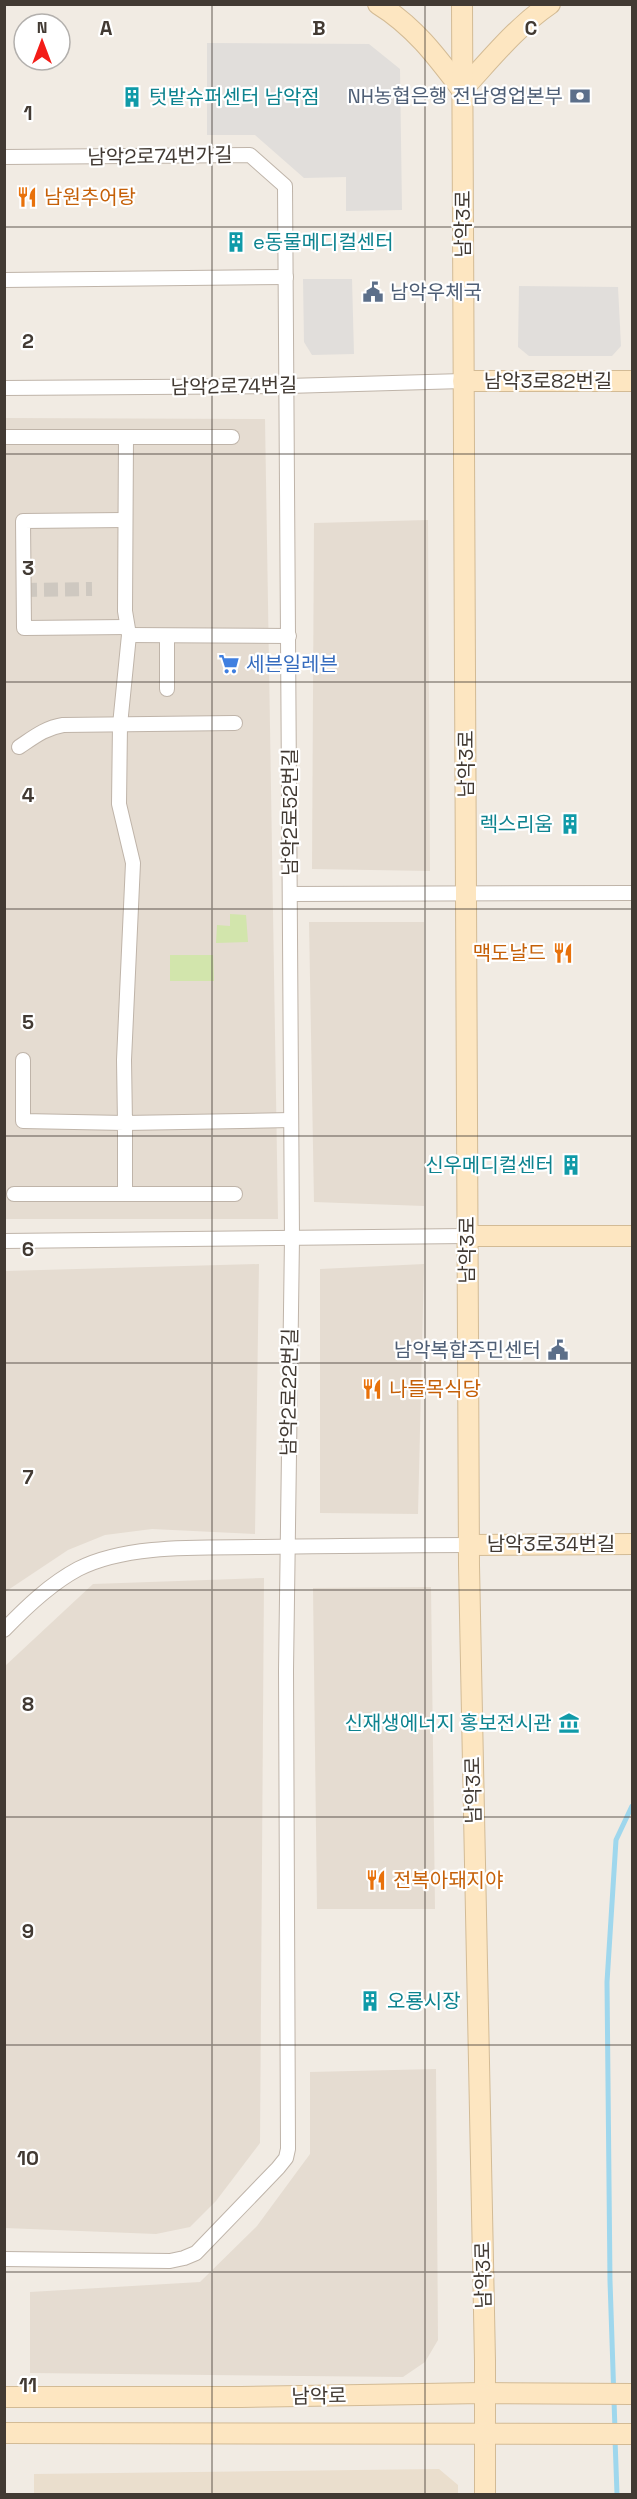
<svg xmlns="http://www.w3.org/2000/svg" width="637" height="2499" font-family="'Space Grotesk','Noto Sans KR',sans-serif">
<style>
.residential{fill:#e5dcd1}
.education{fill:#eadecd}
.green{fill:#d2e5ac}
.parking{fill:#e1dedb}
.lines{fill:none;stroke-linecap:round;stroke-linejoin:round}
.stream{stroke:#9fd7ed;stroke-width:5}
.street-tunnel{stroke:#cec8c0;stroke-width:14;stroke-dasharray:14 7;stroke-linecap:butt}
.street-casing{stroke:#bfb4a9;stroke-width:16}
.secondary-casing{stroke:#d3bb95;stroke-width:22}
.street{stroke:#fff;stroke-width:14}
.secondary{stroke:#fde6c1;stroke-width:20}
.grid{fill:none;stroke:#423a33;stroke-width:1.5;stroke-opacity:0.55}
.labels{text-anchor:middle;stroke-width:4.5;stroke-linejoin:round;paint-order:stroke}
.service-label{font-size:20px;fill:#4e5e75;stroke:#fff;text-anchor:end}
.culture-label{font-size:20px;fill:#0d838f;stroke:#fff;text-anchor:start}
.street-label{font-size:20px;fill:#423a33;stroke:#fff}
.food-label{font-size:20px;fill:#c56008;stroke:#fff;text-anchor:start}
.shop-label{font-size:20px;fill:#366cbe;stroke:#fff;text-anchor:start}
.grid-label{font-size:20px;text-anchor:middle;font-weight:bold;fill:#423a33;stroke:#fff;stroke-width:4.5;stroke-linejoin:round;paint-order:stroke}
</style>
<rect width="100%" height="100%" fill="#f1ebe3"/>
<g class="residential">
<polygon points="5,418 265,419 278,1219 5,1219"/>
<polygon points="428,520 430,871 312,869 314,523"/>
<polygon points="309,922 424,922 424,1206 314,1202"/>
<polygon points="259,1264 255,1534 152,1529 105,1535 68,1550 5,1592 5,1271"/>
<polygon points="424,1264 418,1514 320,1513 320,1269"/>
<polygon points="264,1578 260,2143 216,2201 190,2227 156,2234 5,2228 5,1666 93,1584"/>
<polygon points="431,1587 435,1909 317,1909 313,1588"/>
<polygon points="436,2069 438,2340 425,2362 403,2377 30,2373 30,2292 200,2282 257,2226 310,2154 310,2072"/>
</g>
<polygon class="education" points="439,2469 458,2485 458,2494 34,2494 34,2474"/>
<g class="green">
<polygon points="230,914 246,915 248,942 216,943 217,925 230,926"/>
<polygon points="170,955 213,955 214,981 170,981"/>
</g>
<g class="parking">
<polygon points="207,43 369,44 400,69 402,210 346,211 346,177 304,178 255,135 207,135"/>
<polygon points="303,279 352,279 354,354 312,355 304,342"/>
<polygon points="519,286 618,287 621,346 612,356 529,356 518,347"/>
</g>
<g class="lines">
<g class="stream">
<polyline points="615,2430 610,2281 607,1982 616,1840 632,1806"/>
<polyline points="615,2439 617,2494"/>
</g>
<polyline class="street-tunnel" points="23,590 92,589"/>
<g class="street-casing">
<g id="street">
<polyline points="4,157 250,155 285,186 292,1238 286,1670 288,2149 286,2158 278,2168 196,2253 184,2258 170,2261 4,2259"/>
<polyline points="4,280 286,277"/>
<polyline points="4,388 287,386 463,381"/>
<polyline points="5,437 232,437"/>
<polyline points="126,437 125,611 129,635 120,725 119,804 133,863 124,1060 125,1123 291,1120"/>
<polyline points="124,520 23,521 24,628 127,627"/>
<polyline points="129,635 289,636"/>
<polyline points="167,689 167,636"/>
<path d="M19,747C34,737 45,728 63,725L235,723"/>
<polyline points="290,894 632,893"/>
<polyline points="14,1194 125,1194 125,1123 23,1121 23,1060"/>
<polyline points="125,1194 235,1194"/>
<polyline points="4,1241 467,1236"/>
<path d="M4,1630C26,1607 50,1584 78,1569C128,1543 207,1548 263,1547C331,1546 400,1545 469,1545"/>
</g>
</g>
<g class="secondary-casing">
<g id="secondary">
<path d="M378,4C414,26 437,57 462,90C491,59 515,28 550,4"/>
<polyline points="462,4 469,1565 485,2361 485,2494"/>
<polyline points="463,381 632,381"/>
<polyline points="467,1236 632,1236"/>
<polyline points="469,1545 632,1544"/>
<polyline points="4,2397 241,2397 483,2393 632,2394"/>
<polyline points="4,2433 632,2434"/>
</g>
</g>
<use href="#street" class="street"/>
<use href="#secondary" class="secondary"/>
</g>
<path class="grid" d="M212,4V2494M425,4V2494M4,227H632M4,454H632M4,682H632M4,909H632M4,1136H632M4,1363H632M4,1590H632M4,1817H632M4,2045H632M4,2272H632"/>
<defs>
<g id="bank-bare" transform="scale(1.62)"><path d="M-6-4H6V4H-6ZM0-2.3a2.3 2.3 0 1 0 0 4.6a2.3 2.3 0 1 0 0-4.6Z" fill="#5c6f8a" stroke="#fff" stroke-width="2.5" paint-order="stroke"/></g>
<g id="building-bare" transform="scale(1.62)"><path d="M-4-6H4V6H1V3H-1V6H-4ZM-2.5-4.3h1.7v1.8h-1.7ZM.8-4.3h1.7v1.8H.8ZM-2.5-1h1.7V.8h-1.7ZM.8-1h1.7V.8H.8Z" fill="#0f9aa8" stroke="#fff" stroke-width="2.5" paint-order="stroke"/></g>
<g id="restaurant-bare" transform="scale(1.62)"><path d="M-5-6h1v4h1v-4h1v4h1v-4h1v5L-1.5 .5V6h-2V.5L-5-1ZM5-6V6H3V1.5H1.5Q1.5-4 5-6Z" fill="#e8710a" stroke="#fff" stroke-width="2.5" paint-order="stroke"/></g>
<g id="civic-bare" transform="scale(1.62)"><path d="M-.6-6.5H3V-4.5H.6V-3L4-1V1h2V6H-6V1h2V-1L-.6-3ZM-1.2 2.5V6h2.4V2.5Z" fill="#5c6f8a" stroke="#fff" stroke-width="2.5" paint-order="stroke"/></g>
<g id="supermarket-bare" transform="scale(1.62)"><path d="M-6-5.5h2.5l.6 2H6L4.5 2H-2.5L-4.4-4H-6ZM-1.5 3.2a1.3 1.3 0 1 0 .1 0ZM3 3.2a1.3 1.3 0 1 0 .1 0Z" fill="#3f7fe0" stroke="#fff" stroke-width="2.5" paint-order="stroke"/></g>
<g id="museum-bare" transform="scale(1.62)"><path d="M0-6L6-3V-2H-6V-3ZM-5-1h2V3h-2ZM-1-1h2V3h-2ZM3-1h2V3H3ZM-6 4H6V6H-6Z" fill="#0f9aa8" stroke="#fff" stroke-width="2.5" paint-order="stroke"/></g>
</defs>
<g fill-rule="evenodd">
<use href="#bank-bare" x="580" y="96"/>
<use href="#building-bare" x="132" y="97"/>
<use href="#restaurant-bare" x="27" y="197"/>
<use href="#building-bare" x="236" y="242"/>
<use href="#civic-bare" x="373" y="292"/>
<use href="#supermarket-bare" x="229" y="664"/>
<use href="#building-bare" x="570" y="824"/>
<use href="#restaurant-bare" x="563" y="953"/>
<use href="#building-bare" x="571" y="1165"/>
<use href="#civic-bare" x="558" y="1350"/>
<use href="#restaurant-bare" x="372" y="1389"/>
<use href="#museum-bare" x="569" y="1723"/>
<use href="#restaurant-bare" x="376" y="1880"/>
<use href="#building-bare" x="370" y="2001"/>
</g>
<g class="labels">
<g class="service-label">
<text x="563" y="103">NH농협은행 전남영업본부</text>
<text x="390" y="299" text-anchor="start">남악우체국</text>
<text x="541" y="1357">남악복합주민센터</text>
</g>
<g class="culture-label">
<text x="149" y="104">텃밭슈퍼센터 남악점</text>
<text x="253" y="249">e동물메디컬센터</text>
<text x="553" y="831" text-anchor="end">렉스리움</text>
<text x="554" y="1172" text-anchor="end">신우메디컬센터</text>
<text x="552" y="1730" text-anchor="end">신재생에너지 홍보전시관</text>
<text x="387" y="2008">오룡시장</text>
</g>
<g class="street-label">
<text transform="translate(160 156) rotate(-1)" y="7">남악2로74번가길</text>
<text transform="translate(463 224) rotate(-90)" y="7">남악3로</text>
<text x="548" y="388">남악3로82번길</text>
<text transform="translate(234 386) rotate(-1)" y="7">남악2로74번길</text>
<text transform="translate(466 764) rotate(-90)" y="7">남악3로</text>
<text transform="translate(290 812) rotate(-90)" y="7">남악2로52번길</text>
<text transform="translate(467 1250) rotate(-90)" y="7">남악3로</text>
<text transform="translate(289 1392) rotate(-89)" y="7">남악2로22번길</text>
<text x="551" y="1551">남악3로34번길</text>
<text transform="translate(473 1790) rotate(-91)" y="7">남악3로</text>
<text transform="translate(483 2275) rotate(-91)" y="7">남악3로</text>
<text transform="translate(319 2396) rotate(-1)" y="7">남악로</text>
</g>
<g class="food-label">
<text x="44" y="204">남원추어탕</text>
<text x="546" y="960" text-anchor="end">맥도날드</text>
<text x="389" y="1396">나들목식당</text>
<text x="393" y="1887">전복아돼지야</text>
</g>
<g class="shop-label">
<text x="246" y="671">세븐일레븐</text>
</g>
</g>
<g class="grid-label">
<text x="106" y="35">A</text>
<text x="319" y="35">B</text>
<text x="531" y="35">C</text>
<text x="28" y="120">1</text>
<text x="28" y="348">2</text>
<text x="28" y="575">3</text>
<text x="28" y="802">4</text>
<text x="28" y="1029">5</text>
<text x="28" y="1256">6</text>
<text x="28" y="1484">7</text>
<text x="28" y="1711">8</text>
<text x="28" y="1938">9</text>
<text x="28" y="2165">10</text>
<text x="28" y="2392">11</text>
</g>
<rect width="637" height="2499" fill="none" stroke="#423a33" stroke-width="12"/>
<g transform="translate(42 42)"><circle r="28" fill="#ffffff" stroke="#b3b0ad" stroke-width="1.5"/>
<path d="M0-4.5L10 22L0 15L-10 22Z" fill="#f31c17"/>
<text y="-9" font-size="16" font-weight="bold" text-anchor="middle" fill="#423a33">N</text>
</g>
</svg>
